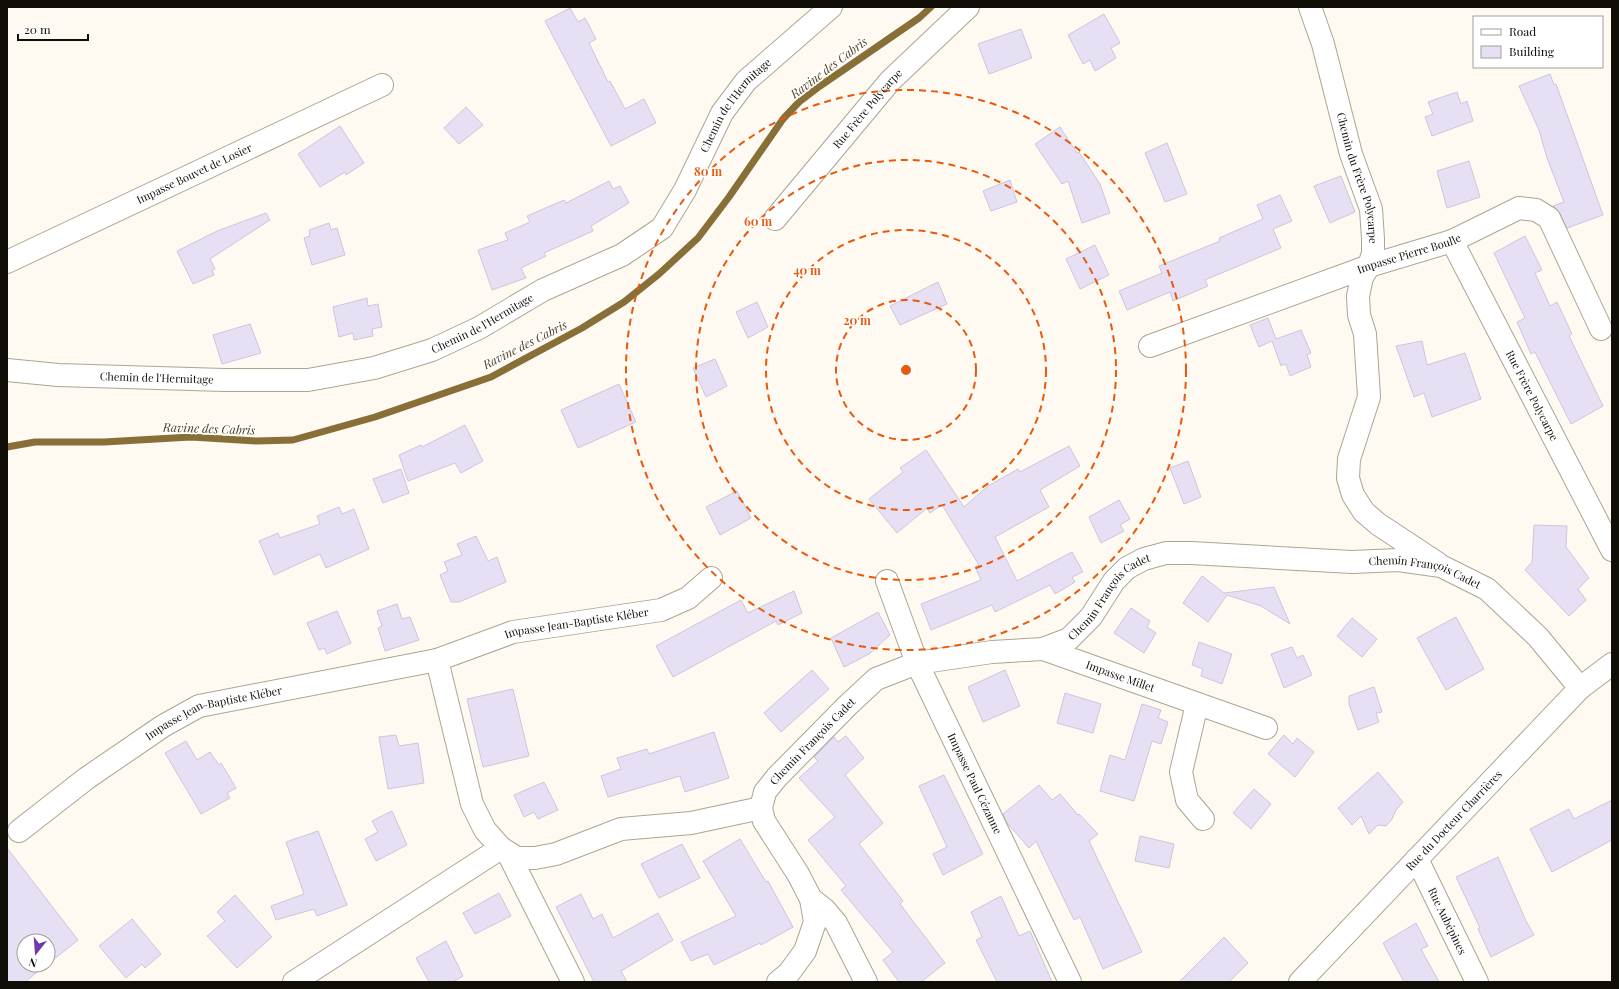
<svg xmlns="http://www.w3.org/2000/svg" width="1619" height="989" font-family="'Playfair Display',serif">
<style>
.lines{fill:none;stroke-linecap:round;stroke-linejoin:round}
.stream{stroke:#886f37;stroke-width:7}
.building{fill:#e7dff3;stroke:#cdc6da}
.minor-casing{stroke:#ada592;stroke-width:24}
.tertiary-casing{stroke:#ada592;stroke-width:24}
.minor{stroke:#fff;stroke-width:22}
.tertiary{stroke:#fff;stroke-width:22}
.ring{fill:none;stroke:#e8590c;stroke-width:2;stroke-dasharray:7 5}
.labels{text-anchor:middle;stroke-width:3.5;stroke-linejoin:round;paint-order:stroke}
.street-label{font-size:11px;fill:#110e07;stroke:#fff}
.water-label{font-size:12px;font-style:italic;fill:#4f401e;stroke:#fff}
.centre{fill:#e8590c;stroke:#fff;stroke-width:2}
.ring-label{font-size:12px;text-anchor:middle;font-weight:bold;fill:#e8590c;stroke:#fff;stroke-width:3.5;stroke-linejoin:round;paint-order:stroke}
</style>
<rect width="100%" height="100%" fill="#fefaf2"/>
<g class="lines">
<polyline class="stream" points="7,447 35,442 104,442 191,437 256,441 293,440 375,417 491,377 582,328 624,302 659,274 698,238 729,197 783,119 799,102 820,86 919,18 931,7"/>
</g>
<g class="building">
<polygon points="570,8 578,22 585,18 596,39 589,43 608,82 610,81 625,109 644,99 656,123 611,146 545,21"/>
<polygon points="1104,14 1120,43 1111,48 1116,58 1095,71 1090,60 1083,64 1068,35"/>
<polygon points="1021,29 1032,58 989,74 978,44"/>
<polygon points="1550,74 1554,85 1556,84 1603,215 1567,228 1560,213 1553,206 1564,202 1547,158 1539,130 1519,86"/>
<polygon points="1457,92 1461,104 1467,101 1473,121 1432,136 1425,117 1433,114 1428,102"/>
<polygon points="466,107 483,125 459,144 444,128"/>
<polygon points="340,126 364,163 346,175 345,172 320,187 298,154"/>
<polygon points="1060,127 1077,153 1079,152 1100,184 1110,213 1082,223 1068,181 1062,184 1035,144"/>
<polygon points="1167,143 1187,194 1165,202 1145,153"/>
<polygon points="1469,161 1480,197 1447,208 1437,171"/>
<polygon points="1341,176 1355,212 1330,223 1314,186"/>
<polygon points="1010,180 1017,202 991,211 983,191"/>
<polygon points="609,181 613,189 620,186 629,203 591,226 593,231 544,253 546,256 521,268 526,278 492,290 478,250 508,240 505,233 530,222 527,216 564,200 566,203"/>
<polygon points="1280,195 1292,221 1273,229 1281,248 1205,280 1208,286 1173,301 1170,292 1127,310 1119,291 1162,273 1159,266 1220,241 1219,238 1263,219 1257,205"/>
<polygon points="266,213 270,220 210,259 215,269 212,270 214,275 193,284 177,251 217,231"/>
<polygon points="329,223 331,230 337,228 345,255 312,265 304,238 310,236 309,230"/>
<polygon points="1525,236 1542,270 1535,273 1550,306 1557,302 1572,334 1569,336 1603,406 1571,424 1535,352 1531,354 1517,322 1525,318 1494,253"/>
<polygon points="1095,245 1109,275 1080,289 1066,259"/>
<polygon points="938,282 947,304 900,325 890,306"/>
<polygon points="367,298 368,306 378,304 382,327 372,329 373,336 354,340 353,333 339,337 333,307"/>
<polygon points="757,302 768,327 748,338 736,312"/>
<polygon points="1268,318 1276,339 1301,330 1311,353 1307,355 1311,367 1290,376 1286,364 1281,366 1272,341 1259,347 1250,325"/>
<polygon points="250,324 261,353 222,364 213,335"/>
<polygon points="1422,341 1427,365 1465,353 1481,399 1432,417 1424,393 1414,397 1396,346"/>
<polygon points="715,359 727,386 706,397 693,368"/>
<polygon points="619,384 636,422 578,448 561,410"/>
<polygon points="465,425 483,461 461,473 455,463 408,481 399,455 421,445 422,447"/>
<polygon points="1069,446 1080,466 1040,490 1049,507 995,537 1017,581 1072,552 1083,572 1072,577 1075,582 1055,594 1050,585 995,612 992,605 931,630 921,604 981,580 975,567 979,565 942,505 930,513 927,508 897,533 869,499 903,472 900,468 926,450 964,507 988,486 1018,469 1020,472"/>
<polygon points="1188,461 1201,497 1184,504 1170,468"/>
<polygon points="401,469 409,493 383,503 373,479"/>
<polygon points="737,491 751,518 720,535 706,507"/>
<polygon points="1119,500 1130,519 1120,525 1124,531 1101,543 1089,517"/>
<polygon points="339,507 342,514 354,509 369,549 326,568 320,554 274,575 259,541 278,533 280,538 320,524 317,516"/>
<polygon points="1534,525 1567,526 1566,547 1589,578 1578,589 1586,600 1569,616 1525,570 1532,562"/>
<polygon points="476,536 488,561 497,557 506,582 459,602 451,602 440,575 448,571 444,562 462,555 457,544"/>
<polygon points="1202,576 1224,593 1274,587 1290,624 1261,606 1227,595 1208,622 1183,603"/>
<polygon points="794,591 802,613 778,625 776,621 673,677 656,646 741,600 748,613"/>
<polygon points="397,604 402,619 410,617 419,640 385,651 378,628 382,626 377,611"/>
<polygon points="1131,608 1150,621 1147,627 1156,633 1144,653 1114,633"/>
<polygon points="337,611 351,643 327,654 324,648 319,650 307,623"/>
<polygon points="878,612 890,635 869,654 844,667 831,638"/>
<polygon points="1456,617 1484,669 1446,690 1417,638"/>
<polygon points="1352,618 1377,639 1362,657 1337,636"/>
<polygon points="1199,642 1232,654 1222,684 1201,676 1203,669 1192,665"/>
<polygon points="1292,647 1297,658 1303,655 1312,675 1284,688 1271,654"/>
<polygon points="812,670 829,689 781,732 764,713"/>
<polygon points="1005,670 1020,706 983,722 968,687"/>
<polygon points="1374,687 1382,712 1376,713 1379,722 1358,730 1349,704 1349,696"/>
<polygon points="513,689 529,756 483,767 467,699"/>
<polygon points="1065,693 1101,704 1093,733 1057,723"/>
<polygon points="1142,704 1161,710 1158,718 1168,722 1161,744 1152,741 1134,801 1100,791 1110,755 1125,760"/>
<polygon points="714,732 729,778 685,792 680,776 608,797 601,776 621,769 617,758 647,749 649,754"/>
<polygon points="396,735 399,746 418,743 424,783 388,789 379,737"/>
<polygon points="1284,735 1293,744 1297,738 1314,752 1295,777 1268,754"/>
<polygon points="846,736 864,758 845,775 883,823 859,844 903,901 900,904 945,963 921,982 899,982 883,960 893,952 841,890 846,886 808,840 835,817 799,778 818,761 814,757 834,737 838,742"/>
<polygon points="186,741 197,760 210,752 219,765 221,763 236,788 227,793 230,798 201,814 165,753"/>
<polygon points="1378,772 1403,802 1396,810 1392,819 1386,826 1378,825 1369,834 1361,816 1352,825 1338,808"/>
<polygon points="944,775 983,854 943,875 933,854 947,847 919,786"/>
<polygon points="544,782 558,810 538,819 534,812 524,817 514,795"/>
<polygon points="1039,785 1052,800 1060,794 1078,815 1079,814 1098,834 1089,841 1142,952 1103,969 1080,917 1074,920 1036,841 1029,848 1007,823 1003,814"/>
<polygon points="1254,789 1271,804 1251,829 1233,813"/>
<polygon points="1612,800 1612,840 1552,872 1530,829 1569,809 1574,819"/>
<polygon points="392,811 407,845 376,861 365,839 378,832 372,821"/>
<polygon points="318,831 347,905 317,916 314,909 276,920 271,906 304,894 286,842"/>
<polygon points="1140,836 1174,844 1169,868 1135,861"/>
<polygon points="740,839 766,882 768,881 793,927 761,945 760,943 714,965 708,954 691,961 681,942 736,916 703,861"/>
<polygon points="682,844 700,878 659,898 641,864"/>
<polygon points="7,848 78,940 48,964 48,941 24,941 24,965 46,965 25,982 7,982"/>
<polygon points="1498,857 1526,921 1534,935 1491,957 1478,929 1480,928 1456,877"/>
<polygon points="499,893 511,916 475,934 463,913"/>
<polygon points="581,894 593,919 602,914 613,938 658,913 673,940 621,971 627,982 594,982 556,907"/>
<polygon points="235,895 272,937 237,968 207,936 225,921 217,912"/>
<polygon points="1001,896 1019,936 1030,931 1052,982 997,982 976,940 982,937 971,912"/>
<polygon points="132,919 161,954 145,968 142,964 126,978 99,946"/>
<polygon points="1416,923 1428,946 1421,949 1439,982 1404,982 1383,943"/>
<polygon points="1224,937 1248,963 1229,982 1179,982"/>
<polygon points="446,941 463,976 453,982 429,982 416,958"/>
</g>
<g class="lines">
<g class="minor-casing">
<g id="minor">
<path id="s1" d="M1310,7L1323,44L1351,154L1371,209L1373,239V253L1369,266L1362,277L1358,296L1359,315L1365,334L1369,397L1349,459L1348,478L1353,495L1364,512L1378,524L1437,563"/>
<path id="s2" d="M775,219L890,81L968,7"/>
<path id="s3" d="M1452,241L1612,550"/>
<path id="s4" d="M7,262L382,85"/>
<path id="s5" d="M1150,346L1369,266L1452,241L1519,208L1536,210L1549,218L1601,329"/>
<path id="s6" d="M7,370L58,375L224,380H308L374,368L432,350L479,328L543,290L622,255L662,228L685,190L722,113L746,81L831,7"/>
<path id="s7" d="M887,581L917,663L1070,982"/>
<path id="s8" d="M1043,649L1266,728"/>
<polyline points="437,660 472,804 485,830 501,848 517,858 535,858 556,854 621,829 691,823 761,808"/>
<polyline points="1197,704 1181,772 1187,800 1203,819"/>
<path id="s9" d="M19,831L87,778L163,726L199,706L437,660L513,632L661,610L688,598L711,578"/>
<polyline points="508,853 573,982"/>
<path id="s10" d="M1417,859L1477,982"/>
<polyline points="811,899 825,910 836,923 866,982"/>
<polyline points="294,982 501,848"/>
<path id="s11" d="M778,982L789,973L805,951L815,922L811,899L798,874L764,821L761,808L765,792L777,777L848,705L876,679L917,663L992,652L1043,649L1069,639L1091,617L1114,581L1127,568L1144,559L1166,553H1191L1352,562L1398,560L1441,566L1487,589L1538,637L1580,688"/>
</g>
</g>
<g class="tertiary-casing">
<g id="tertiary">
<path id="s12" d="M1300,982L1580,688L1612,664"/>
</g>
</g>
<use href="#minor" class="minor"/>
<use href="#tertiary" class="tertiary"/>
</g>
<g class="ring">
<circle cx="906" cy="370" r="70"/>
<circle cx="906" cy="370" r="140"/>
<circle cx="906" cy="370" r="210"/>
<circle cx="906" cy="370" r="280"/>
</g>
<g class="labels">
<g class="street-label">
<text dy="4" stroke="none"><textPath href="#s6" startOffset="834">Chemin de l'Hermitage</textPath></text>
<text dy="4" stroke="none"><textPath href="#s2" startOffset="144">Rue Frère Polycarpe</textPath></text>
<text dy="4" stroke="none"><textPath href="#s4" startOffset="207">Impasse Bouvet de Losier</textPath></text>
<text dy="4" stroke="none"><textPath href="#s1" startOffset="178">Chemin du Frère Polycarpe</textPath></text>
<text dy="4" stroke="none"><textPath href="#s5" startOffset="275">Impasse Pierre Boulle</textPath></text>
<text dy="4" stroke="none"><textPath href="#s6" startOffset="486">Chemin de l'Hermitage</textPath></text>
<text dy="4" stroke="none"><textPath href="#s6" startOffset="150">Chemin de l'Hermitage</textPath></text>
<text dy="4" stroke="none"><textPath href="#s3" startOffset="174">Rue Frère Polycarpe</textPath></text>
<text dy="4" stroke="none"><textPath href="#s11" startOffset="969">Chemin François Cadet</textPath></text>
<text dy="4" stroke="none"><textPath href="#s11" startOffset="633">Chemin François Cadet</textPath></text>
<text dy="4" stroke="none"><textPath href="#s9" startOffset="607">Impasse Jean-Baptiste Kléber</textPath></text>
<text dy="4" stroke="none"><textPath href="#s8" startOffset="82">Impasse Millet</textPath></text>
<text dy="4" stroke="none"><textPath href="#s9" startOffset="231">Impasse Jean-Baptiste Kléber</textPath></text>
<text dy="4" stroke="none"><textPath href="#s11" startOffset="286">Chemin François Cadet</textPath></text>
<text dy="4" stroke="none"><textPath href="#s7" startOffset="221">Impasse Paul Cézanne</textPath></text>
<text dy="4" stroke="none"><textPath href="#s12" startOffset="223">Rue du Docteur Charrières</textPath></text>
<text dy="4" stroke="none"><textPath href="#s10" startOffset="69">Rue Aubépines</textPath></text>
</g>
<g class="water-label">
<text transform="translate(829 68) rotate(-37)" y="4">Ravine des Cabris</text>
<text transform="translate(525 345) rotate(-27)" y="4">Ravine des Cabris</text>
<text transform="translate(209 429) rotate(2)" y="4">Ravine des Cabris</text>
</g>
</g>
<circle cx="906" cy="370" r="6" class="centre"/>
<g class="ring-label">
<text x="708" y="176">80 m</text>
<text x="758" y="226">60 m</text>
<text x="807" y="275">40 m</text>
<text x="857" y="325">20 m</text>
</g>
<rect width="1619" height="989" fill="none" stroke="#110e07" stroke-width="16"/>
<rect x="1473" y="16" width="130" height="52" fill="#ffffff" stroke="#a09f9c"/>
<rect x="1481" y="29" width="20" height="6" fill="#ffffff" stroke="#a09f9c"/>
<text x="1509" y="36" font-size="12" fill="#110e07">Road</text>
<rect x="1481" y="46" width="20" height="12" fill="#e7dff3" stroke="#a09f9c"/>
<text x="1509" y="56" font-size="12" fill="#110e07">Building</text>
<g transform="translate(36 953) rotate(197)"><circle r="19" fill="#ffffff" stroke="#a09f9c"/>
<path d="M0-3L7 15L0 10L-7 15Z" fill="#7036ac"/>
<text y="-6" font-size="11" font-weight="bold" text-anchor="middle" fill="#110e07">N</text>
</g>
<path d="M18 34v6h70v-6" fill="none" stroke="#110e07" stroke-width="2"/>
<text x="24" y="34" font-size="12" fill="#110e07" stroke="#ffffff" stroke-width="3" paint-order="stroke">20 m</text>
</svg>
